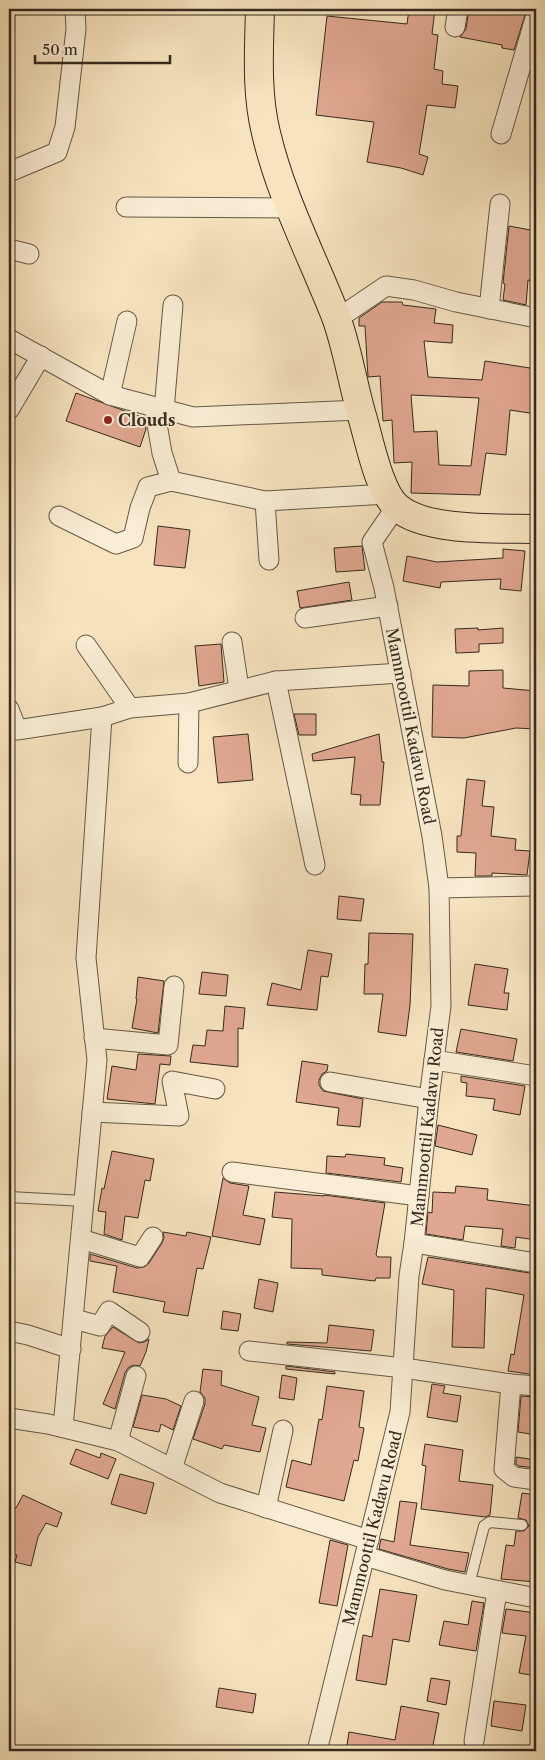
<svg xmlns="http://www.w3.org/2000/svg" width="545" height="1760" font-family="'Libre Caslon Text',serif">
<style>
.building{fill:#e1a891;stroke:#342a1d;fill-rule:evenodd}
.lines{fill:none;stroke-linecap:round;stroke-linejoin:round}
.lane-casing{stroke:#655846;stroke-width:12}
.street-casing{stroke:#655846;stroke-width:21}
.primary-casing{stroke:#342a1d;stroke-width:30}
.lane{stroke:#faedd5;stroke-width:10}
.street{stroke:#faedd5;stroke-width:19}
.primary{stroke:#f7e4bf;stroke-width:28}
.poi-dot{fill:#8f2418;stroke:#faedd5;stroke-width:2}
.labels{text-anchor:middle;stroke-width:4;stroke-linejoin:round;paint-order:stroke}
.poi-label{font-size:16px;font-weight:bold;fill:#342a1d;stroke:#faedd5;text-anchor:start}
.street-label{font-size:16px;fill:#342a1d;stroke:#faedd5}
</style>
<rect width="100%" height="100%" fill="#f7e4bf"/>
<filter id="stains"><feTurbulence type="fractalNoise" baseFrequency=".004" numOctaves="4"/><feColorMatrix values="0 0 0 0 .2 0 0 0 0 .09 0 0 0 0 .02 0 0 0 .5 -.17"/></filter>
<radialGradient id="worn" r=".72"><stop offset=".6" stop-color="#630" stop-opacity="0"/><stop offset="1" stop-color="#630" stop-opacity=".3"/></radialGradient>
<g class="building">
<polygon points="409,9 435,9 432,34 438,35 434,69 443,71 442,84 458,86 455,108 427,105 419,154 428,157 423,175 401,168 367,162 374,122 316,115 327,16 407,24"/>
<polygon points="469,9 527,9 514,50 502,48 502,45 460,37 466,29"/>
<polygon points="509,226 536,231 536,282 528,280 526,305 503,300 505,284 503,283"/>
<path d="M382,302H402L403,305L436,309L434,323L453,325L452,343L424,341L428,377L482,380L485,361L536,369V414L510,410L506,455L486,453L480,495L411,493L412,462L394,463L392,420L383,421L380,376L368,377L365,326H359V318ZM411,395L479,398L471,466L439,465L437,431L414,432Z"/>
<polygon points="76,393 144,418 146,429 140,447 66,421"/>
<polygon points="158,526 190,530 185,568 154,565"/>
<polygon points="362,546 365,570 336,572 334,548"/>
<polygon points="503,549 525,551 521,591 500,589 501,579 441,582 440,588 403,581 407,556 437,562 503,558"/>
<polygon points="349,582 352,600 300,608 297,591"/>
<polygon points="478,628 478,630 503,628 503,643 479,644 479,652 456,653 455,629"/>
<polygon points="221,644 224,682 199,686 195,646"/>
<polygon points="503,670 503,688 536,691 536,729 516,728 464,738 432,737 433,685 469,686 469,671"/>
<polygon points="294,714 316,714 316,735 299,735"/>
<polygon points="248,734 253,780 218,783 213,737"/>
<polygon points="379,734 382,762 384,762 380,805 360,805 361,795 351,794 355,757 313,761 312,754"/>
<polygon points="467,779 485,781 482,806 494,807 491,836 516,839 515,850 530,851 527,875 492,873 492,876 475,876 476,853 457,852 457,836 461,836"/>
<polygon points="339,896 364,899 361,921 337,919"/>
<polygon points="369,933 413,934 410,1005 406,1036 378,1032 383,994 364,994 365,964 368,964"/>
<polygon points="308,950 332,954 328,977 321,976 317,1010 267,1005 272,983 301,990"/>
<polygon points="475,964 508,969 504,993 509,993 507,1010 468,1005"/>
<polygon points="202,972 228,975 226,996 199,994"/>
<polygon points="138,977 164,981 158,1033 132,1028 137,999 136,999"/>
<polygon points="225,1006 245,1008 243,1029 238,1028 238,1067 190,1062 193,1045 205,1046 207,1030 223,1031"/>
<polygon points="461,1029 517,1039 513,1061 456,1052"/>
<polygon points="138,1054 171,1056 170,1065 160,1064 155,1104 107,1099 112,1066 136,1070"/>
<polygon points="302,1061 328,1065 327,1071 322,1074 319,1080 319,1085 323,1091 363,1099 360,1127 337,1125 339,1108 296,1102"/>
<polygon points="461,1076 525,1086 520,1115 493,1110 495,1099 466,1096 467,1083 461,1082"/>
<polygon points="438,1125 477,1135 472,1155 435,1146"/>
<polygon points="112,1151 154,1159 150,1181 145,1180 138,1218 125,1216 122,1240 104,1234 106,1212 98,1211 102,1188 104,1189"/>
<polygon points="346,1154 385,1158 384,1165 403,1168 401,1182 326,1173 327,1156 345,1157"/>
<polygon points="223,1178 230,1183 249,1186 243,1215 265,1219 260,1245 212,1236"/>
<polygon points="456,1186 488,1189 487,1200 536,1206 536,1240 516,1237 515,1248 501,1246 503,1229 465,1226 463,1240 426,1234 428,1212 432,1213 433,1192 455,1193"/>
<polygon points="275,1192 324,1196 324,1195 385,1203 376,1255 378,1257 391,1257 390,1278 376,1278 375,1281 322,1275 322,1269 291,1268 292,1219 272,1217"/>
<polygon points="163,1232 186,1236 187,1232 211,1237 203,1269 197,1268 188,1316 163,1312 165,1302 113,1292 117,1266 90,1261 90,1254 137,1268 144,1267 149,1263 162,1243 164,1238"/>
<polygon points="428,1257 536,1274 536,1375 508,1371 511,1354 514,1355 524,1295 486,1288 484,1348 452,1347 454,1290 422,1284"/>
<polygon points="259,1279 278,1283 273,1312 254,1308"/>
<polygon points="223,1311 241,1314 238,1331 221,1329"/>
<polygon points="329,1325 374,1330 371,1351 287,1344 287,1342 327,1343"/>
<polygon points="113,1327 139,1343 144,1342 149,1339 146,1352 140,1366 133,1365 128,1368 125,1373 115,1409 103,1404 125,1352 102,1348 105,1336"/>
<polygon points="286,1366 335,1372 335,1374 286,1369"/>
<polygon points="203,1369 222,1371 221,1385 259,1397 252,1425 266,1428 260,1452 224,1445 222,1449 193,1439 205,1404 205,1398 200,1392"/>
<polygon points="282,1375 297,1378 294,1400 279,1398"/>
<polygon points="432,1384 445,1386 443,1393 461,1396 457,1422 427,1417"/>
<polygon points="327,1386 364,1391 359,1427 364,1428 358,1461 354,1460 344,1501 286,1487 292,1460 311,1465 319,1419 322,1420"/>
<polygon points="142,1395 166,1399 181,1406 173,1430 161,1424 159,1432 133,1427"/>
<polygon points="521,1396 536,1397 536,1435 518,1432"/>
<polygon points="425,1444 463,1450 459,1481 493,1485 490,1515 485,1517 421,1509 426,1466 422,1465"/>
<polygon points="76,1449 100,1458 101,1453 116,1459 108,1479 70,1464"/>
<polygon points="516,1457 536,1460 535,1468 519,1466 516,1464"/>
<polygon points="120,1474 154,1483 146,1514 111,1504"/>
<polygon points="522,1493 536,1495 536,1582 501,1579 506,1545 514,1546 516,1531 524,1531 529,1526 526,1520 518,1518"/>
<polygon points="23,1495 62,1513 57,1527 46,1523 38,1537 31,1566 15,1562 17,1555 9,1553 9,1503 16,1508"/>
<polygon points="400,1501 417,1503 410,1545 469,1553 465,1572 448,1569 379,1549 381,1539 394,1542"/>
<polygon points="330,1540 348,1545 337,1606 319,1603"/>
<polygon points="380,1589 417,1595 409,1642 393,1639 386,1685 356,1680 363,1635 372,1637"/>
<polygon points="472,1601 484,1603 476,1651 439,1645 444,1621 468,1625"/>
<polygon points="506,1609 536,1613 536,1676 519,1673 526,1636 502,1633"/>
<polygon points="431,1678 450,1681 446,1705 427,1701"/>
<polygon points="219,1688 256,1694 253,1713 216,1707"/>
<polygon points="494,1701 526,1705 522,1731 491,1726"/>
<polygon points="401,1706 439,1713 432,1751 346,1751 349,1732 395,1740"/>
</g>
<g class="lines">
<g class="lane-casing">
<g id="lane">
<polyline points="9,1197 84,1201"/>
<polyline points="469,1585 484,1526 490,1522 522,1525"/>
</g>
</g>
<g class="street-casing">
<g id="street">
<polyline points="455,27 458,9"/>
<polyline points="501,134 536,15"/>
<polyline points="9,172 57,152 65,127 76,29 75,9"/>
<polyline points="126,207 290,208"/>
<polyline points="9,249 29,254"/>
<polyline points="489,309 500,204"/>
<polyline points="337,319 386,286 414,290 456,302 536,318"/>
<polyline points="9,339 110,395 193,417 360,410"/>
<polyline points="110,395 127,321"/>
<polyline points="154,407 162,453 171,481 265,501 388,494"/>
<polyline points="9,410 41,356"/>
<polyline points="164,410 173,305"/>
<polyline points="265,501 269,560"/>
<polyline points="59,516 116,544 133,538 140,508 148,487 171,481"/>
<polyline points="305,618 388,606"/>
<polyline points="232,642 239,689"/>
<polyline points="86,645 130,708"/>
<polyline points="276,681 315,865"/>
<polyline points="9,709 17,730 102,717"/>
<polyline points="188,763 189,703"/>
<polyline points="439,888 536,886"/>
<polyline points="94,1038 168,1045 174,986"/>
<polyline points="434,1060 536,1076"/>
<polyline points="330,1082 429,1099"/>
<polyline points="92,1112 179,1116 172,1081 215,1089"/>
<polyline points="232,1172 419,1196"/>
<polyline points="81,1239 140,1257 153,1237"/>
<polyline points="414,1243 536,1263"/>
<polyline points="74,1319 100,1326 109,1311 140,1332"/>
<polyline points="9,1331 28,1335 71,1349"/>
<polyline points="249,1351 404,1368 511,1384 536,1386"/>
<polyline points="511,1384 504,1469 514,1477 536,1480"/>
<polyline points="9,1418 48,1424 118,1441 220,1493 369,1540"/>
<polyline points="63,1427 97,1060 86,958 102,717 130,708 189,703 276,681 401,673"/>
<polyline points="118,1441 136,1376"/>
<polyline points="172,1469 194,1401"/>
<polyline points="266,1508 283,1430"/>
<polyline points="365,1556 445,1580 536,1598"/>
<polyline points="474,1741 497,1591"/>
<polyline points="317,1751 400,1412 409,1276 414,1243 429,1099 441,1006 439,888 432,836 384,588 372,542 396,507"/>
</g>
</g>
<g class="primary-casing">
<path id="primary" d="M260,9C259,50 256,92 266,133C281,197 312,256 336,317C347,347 353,385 362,416C369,439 379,492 397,507C425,532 499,528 536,529"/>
</g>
<use href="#lane" class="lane"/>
<use href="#street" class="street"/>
<use href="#primary" class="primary"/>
</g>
<circle class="poi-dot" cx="108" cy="420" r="5"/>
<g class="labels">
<g class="poi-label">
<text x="118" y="426">Clouds</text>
</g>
<g class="street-label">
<text transform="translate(411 726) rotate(79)" y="6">Mammoottil Kadavu Road</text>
<text transform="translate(427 1127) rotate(-84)" y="6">Mammoottil Kadavu Road</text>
<text transform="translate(372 1528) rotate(-76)" y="6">Mammoottil Kadavu Road</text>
</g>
</g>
<rect width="545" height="1760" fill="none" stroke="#f7e4bf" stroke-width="30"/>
<rect x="10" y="10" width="525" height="1740" fill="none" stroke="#342a1d" stroke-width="2.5"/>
<rect x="15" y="15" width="515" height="1730" fill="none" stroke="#342a1d"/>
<path d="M35 55v8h135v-8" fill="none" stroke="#342a1d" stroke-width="2.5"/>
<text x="42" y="55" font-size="15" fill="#342a1d" stroke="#faedd5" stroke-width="4" paint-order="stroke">50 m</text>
<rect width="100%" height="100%" filter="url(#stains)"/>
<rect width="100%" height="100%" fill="url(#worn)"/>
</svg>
